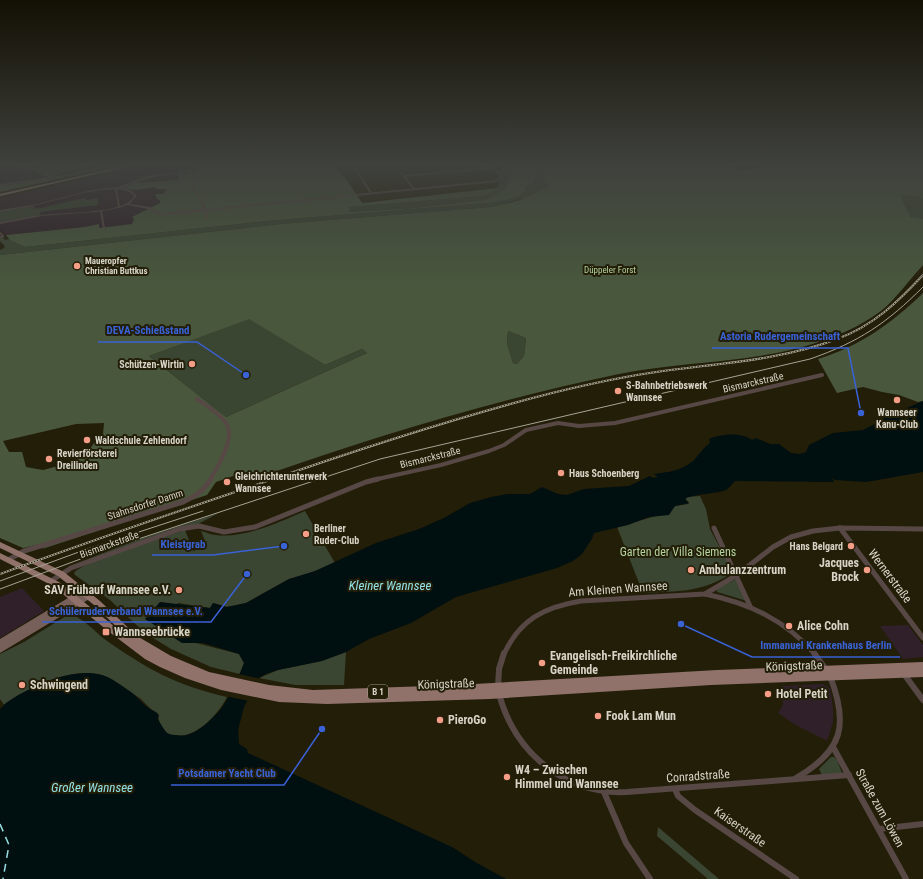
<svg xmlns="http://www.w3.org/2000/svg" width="923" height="879" font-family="'Roboto Condensed',sans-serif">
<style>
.commercial{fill:#302029}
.green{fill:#3a4532}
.forest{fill:#49583d;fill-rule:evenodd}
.water{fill:#000f10}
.pier{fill:#231e08}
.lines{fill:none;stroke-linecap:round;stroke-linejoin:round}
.ferry{stroke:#92e0e3;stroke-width:1.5;stroke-dasharray:8 6;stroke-linecap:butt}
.minor-far3{stroke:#574845;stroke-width:2}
.minor-far2{stroke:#574845;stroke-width:4}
.minor-far1{stroke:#574845;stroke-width:5}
.minor{stroke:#574845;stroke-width:6}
.tertiary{fill:#574845;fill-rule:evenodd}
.secondary{fill:#77605a;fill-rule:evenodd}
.primary{fill:#90726b;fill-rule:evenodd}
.motorway{fill:#a7827a;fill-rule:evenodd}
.tram{stroke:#a7a394;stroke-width:1}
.rail-casing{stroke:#a7a394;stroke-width:2}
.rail{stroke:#231e08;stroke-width:1;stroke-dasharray:1.5;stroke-linecap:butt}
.poi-dot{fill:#f49e88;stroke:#231e08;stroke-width:1.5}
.labels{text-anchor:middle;stroke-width:4;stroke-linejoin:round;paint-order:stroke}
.far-poi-label{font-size:9px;font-weight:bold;fill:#d7d4c7;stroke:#231e08;text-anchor:start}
.far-park-label{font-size:9px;fill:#b5d39f;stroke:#231e08}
.shield{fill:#231e08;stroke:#a19d8e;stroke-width:1}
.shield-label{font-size:9px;font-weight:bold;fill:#d7d4c7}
.poi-label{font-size:10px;font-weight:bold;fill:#d7d4c7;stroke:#231e08;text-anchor:start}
.street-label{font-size:10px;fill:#d7d4c7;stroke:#231e08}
.near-park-label{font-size:12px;fill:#b5d39f;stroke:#231e08}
.near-poi-label{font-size:12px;font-weight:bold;fill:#d7d4c7;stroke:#231e08;text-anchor:start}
.near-street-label{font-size:12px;fill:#d7d4c7;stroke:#231e08}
.near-water-label{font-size:13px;font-style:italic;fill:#92e0e3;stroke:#231e08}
.leader{fill:none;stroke:#3962d5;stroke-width:1.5}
.callout-dot{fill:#3962d5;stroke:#231e08;stroke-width:1.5}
.callout-label{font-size:11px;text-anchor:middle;font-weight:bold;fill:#3962d5;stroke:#231e08;stroke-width:4;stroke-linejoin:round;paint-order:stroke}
</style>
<rect width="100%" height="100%" fill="#231e08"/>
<g class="commercial">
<polygon points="0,166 17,166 37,175 48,177 0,184"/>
<polygon points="142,166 180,166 184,167 184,172 178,172 180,180 135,183 130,189 135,190 157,187 157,189 166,189 160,203 132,217 134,219 133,224 99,228 99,225 95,225 85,227 6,235 0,230 0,198"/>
<polygon points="22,588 44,611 0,638 0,597"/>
<polygon points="908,625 923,645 923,657 903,659 880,626"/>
<polygon points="823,684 830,688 833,708 833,722 827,741 794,724 778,713 783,705 782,686"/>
</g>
<g class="green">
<polygon points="42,166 87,166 53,176 31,169"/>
<polygon points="501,166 514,166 505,189 485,200 415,208 349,212 348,207 482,196 497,189 501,175 498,172 501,171"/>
<polygon points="536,166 544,166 544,180 549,184 546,188 525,198 491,207 280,224 0,255 0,250 4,248 5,246 0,241 0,238 3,237 5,240 9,239 25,247 267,221 487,203 511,198 525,192 528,185 535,179"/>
<polygon points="923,194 923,228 883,195"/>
<polygon points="85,198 87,200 98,198 98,205 40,212 41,215 0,222 0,211 34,206 36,209"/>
<polygon points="249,318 325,365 362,349 367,353 226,417 149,356"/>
<polygon points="508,331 526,338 524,356 517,364 513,363 507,343"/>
<path d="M700,496L706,509L710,529L733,572C704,593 677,591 643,593L617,527L656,516L676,506L688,504L689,503L685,498L687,497Z"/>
<path d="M305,511L335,563L308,574L289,579L246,603L227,607L213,603L210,608L178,603L176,605L160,602L196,643L239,654L244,663L240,674L211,667L171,649L145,633L110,600L75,575L74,573C83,561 164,537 182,531L185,530L193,551L207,546L201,531C206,532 211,535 216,535C243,539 280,522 305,511Z"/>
<polygon points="219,513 198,524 175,529 67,567 137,540"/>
<polygon points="734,580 736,580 747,601 717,592 717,589"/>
<path d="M71,615C79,615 96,632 103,638C147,669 175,685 227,697C217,716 193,743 169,734C162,731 158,720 157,713C150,709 147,705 141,699C136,696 131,692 126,689C118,684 110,677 101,675C69,667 30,687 4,705L0,699V654L24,642L66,616Z"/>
<polygon points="346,652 344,685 295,685 259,678 278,670 321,661"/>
<polygon points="831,757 834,757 837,760 842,773 822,775 819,769"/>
<polygon points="658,827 719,879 708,879 657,836"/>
</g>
<g class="forest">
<polygon points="110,166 115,166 0,192 0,186 52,179"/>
<path d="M195,166H333L346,179L362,203L498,188L491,193L482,196L349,207V212L415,208L485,200L505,189L514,166L537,167L535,179L531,185H528L525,190H527C518,199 501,201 487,203L267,221L25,247L10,240L6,235L85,227L99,224V228L132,224L134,219L132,217L160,203V200L157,199L155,194H164L166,189H156V187L135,190L124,188L135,183L179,180L178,173L191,174L199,172L195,170Z"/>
<path d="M544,166H728L737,171L766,166H923V199L918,196L900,195L910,217L923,219V265C910,279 895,300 881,311C866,322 847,332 830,338C763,364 688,360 619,374C492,400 367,439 245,482L239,474L216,482L207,495L42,549L52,541L23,548L0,538V255L280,224L491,207L520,200L546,188L549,184H546L544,180ZM249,319L325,365L362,349L367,353L226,417L149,356ZM508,331L526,338L524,356L517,364L513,363L507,343ZM104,423L103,434L99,436L87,453L62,465L43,470L26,467L22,452H9L3,441L76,424Z"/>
<path d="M923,293V401L918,402L899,395L882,392L863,387L837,393L818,359C860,346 891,324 923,293Z"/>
</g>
<path class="water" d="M923,401V472L866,482L835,480L832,478L834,482L735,481C732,484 729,488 726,490C716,494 692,494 685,499L689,503L675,506L669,515L649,517L628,525L594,533L592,539L582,554L573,561L557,568L456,597L411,623L369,639L346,652L322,661L278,670L266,674L259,678L244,707L238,730L239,744L247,749L248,753L452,847L475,862L506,879H0V709C3,707 3,705 6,703C31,686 72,667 102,675C112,678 122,686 131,692C137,697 141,702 147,707C151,710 156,711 159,715L158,719C160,723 163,728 166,732C169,735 174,735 177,735C193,739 210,721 220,710C227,702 240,674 244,663L239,654L203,643H182L145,619L160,602L210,608L213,603L227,607L246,603L289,579L315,571L376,543L419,529L444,518L470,503L491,497L508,494H530L542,487L558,494L567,495L584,489L629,486L650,476L653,478L658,477L654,474C668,472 681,471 693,461C699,455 703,448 710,443L709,439C721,434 741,432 752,440L756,438L770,444H779L791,453L800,454L806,452L809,445L833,433L863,430L883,420L884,418Z"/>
<polygon class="pier" points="238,674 262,679 249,701 225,696"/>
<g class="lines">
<polyline class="ferry" points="0,824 9,845 3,879"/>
<g class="minor-far3">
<polyline points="20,166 52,177"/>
<polyline points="354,166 371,193"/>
<polyline points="398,169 414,189"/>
<polyline points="0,185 52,178 107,166"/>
<polyline points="116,189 119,207"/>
<polyline points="356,195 497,181 501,175 493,168 490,168 404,176"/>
<polyline points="205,210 207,218"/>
<polyline points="101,211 104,228"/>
<polyline points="0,233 3,236 0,237"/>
</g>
<g class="minor-far2">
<path d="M197,399C207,406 219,413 226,423C236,438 218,466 210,480"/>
<polyline points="373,480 441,465 489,451 504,445 526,430 558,423 579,426 615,423 822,375"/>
</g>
<g class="minor-far1">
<polyline points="714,528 750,606"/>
<polyline points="840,528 923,638"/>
<path d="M8,560L24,551L183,502C195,496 204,491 211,479"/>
<polyline points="51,581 71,568 180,529 199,526 224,532 255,527 366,482 378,479"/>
<path d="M705,594C749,603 785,620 815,654"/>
<path d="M504,654C520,619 545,607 581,601L705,594L737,575L773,547L791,537L813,531L840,528L923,529"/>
</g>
<g class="minor">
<polyline points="814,653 827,671"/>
<polyline points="904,674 923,700"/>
<polyline points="498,687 499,669 504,653"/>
<path d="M499,694C515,753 565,795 627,792L849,775"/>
<polyline points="833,747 906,879"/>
<path d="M796,778C843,751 849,725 830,676"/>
<polyline points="675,789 678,796 695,810 796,879"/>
<polyline points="604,792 626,843 650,879"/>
<polyline points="879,829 923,824"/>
</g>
<path class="tertiary" d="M223,166H228L193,173L194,190L202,200L206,209L356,194L357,195L356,196L164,215L156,214L148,209L127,205L122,207L109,210L96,212L42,216L0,224V222C14,220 28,216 43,215C64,212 114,214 130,201C132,199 133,198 134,196C132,194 130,192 127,191C105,184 60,200 36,205C24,208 12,209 0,212V210L37,204L92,190L107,188L118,187L147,176L192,169L197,171ZM186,172L191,174L192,190L200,200L203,209L164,213L158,212L150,207L129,204L137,196L131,190L122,188L148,178Z"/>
<polygon class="secondary" points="83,589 86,590 87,592 86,594 91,594 92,596 91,598 0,653 0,639"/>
<polygon class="primary" points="0,542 64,572 100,601 137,636 171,656 209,672 269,685 313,690 457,685 717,670 923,662 923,677 711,685 490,699 327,704 279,702 221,690 185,678 160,667 145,659 108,631 53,586 0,559 0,553 59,582 125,635 94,605 58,576 0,548"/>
<polygon class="motorway" points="124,166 131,166 0,196 0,194"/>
<g class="tram">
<polyline points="0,581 87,549 203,511"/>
<path d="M0,589L102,551L380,459L810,359C859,342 887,323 923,287"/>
</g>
<g class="rail-casing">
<path id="rail" d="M0,574C82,544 164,516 247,488C347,453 449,419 552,393C589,384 626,376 663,371C722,363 782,360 837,339C873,326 898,302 923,275"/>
</g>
<use href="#rail" class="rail"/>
</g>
<linearGradient id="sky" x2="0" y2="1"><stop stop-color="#131004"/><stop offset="0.57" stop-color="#3f413d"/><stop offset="1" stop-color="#3f413d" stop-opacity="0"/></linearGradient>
<rect width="923" height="289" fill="url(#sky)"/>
<g class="poi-dot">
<circle cx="77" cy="266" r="4"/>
<circle cx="192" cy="364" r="4"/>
<circle cx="618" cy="391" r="4"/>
<circle cx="897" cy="400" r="4"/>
<circle cx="87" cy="440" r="4"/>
<circle cx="49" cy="459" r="4"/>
<circle cx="561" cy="473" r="4"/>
<circle cx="227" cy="482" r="4"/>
<circle cx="306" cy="534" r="4"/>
<circle cx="851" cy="546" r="4"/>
<circle cx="691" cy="570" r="4"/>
<circle cx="867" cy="570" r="4"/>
<circle cx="179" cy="590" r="4"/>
<circle cx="789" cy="626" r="4"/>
<rect x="102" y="628" width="8" height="8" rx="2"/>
<circle cx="542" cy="663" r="4"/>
<circle cx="22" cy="685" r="4"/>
<circle cx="768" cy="694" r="4"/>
<circle cx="598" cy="716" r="4"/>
<circle cx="440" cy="720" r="4"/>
<circle cx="507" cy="777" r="4"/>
</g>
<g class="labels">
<g class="far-poi-label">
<text x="85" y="264">Maueropfer<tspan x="85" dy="10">Christian Buttkus</tspan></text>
</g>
<g class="far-park-label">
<text x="610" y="273">Düppeler Forst</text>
</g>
<rect class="shield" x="368" y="685" width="20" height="14" rx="3"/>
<g class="shield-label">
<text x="378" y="695">B 1</text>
</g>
<g class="poi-label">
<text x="184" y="368" text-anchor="end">Schützen-Wirtin</text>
<text x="626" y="389">S-Bahnbetriebswerk<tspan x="626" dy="12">Wannsee</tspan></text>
<text x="897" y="416" text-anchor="middle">Wannseer<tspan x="897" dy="12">Kanu-Club</tspan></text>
<text x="95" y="444">Waldschule Zehlendorf</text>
<text x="57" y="457">Revierförsterei<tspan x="57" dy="12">Dreilinden</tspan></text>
<text x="569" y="477">Haus Schoenberg</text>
<text x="235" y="480">Gleichrichterunterwerk<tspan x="235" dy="12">Wannsee</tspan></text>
<text x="314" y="532">Berliner<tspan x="314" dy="12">Ruder-Club</tspan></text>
<text x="843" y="550" text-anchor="end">Hans Belgard</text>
</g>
<g class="street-label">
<text transform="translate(753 382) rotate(-13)" y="4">Bismarckstraße</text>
<text transform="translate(430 457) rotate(-14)" y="4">Bismarckstraße</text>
<text transform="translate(145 504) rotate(-18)" y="4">Stahnsdorfer Damm</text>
<text transform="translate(109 544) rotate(-20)" y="4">Bismarckstraße</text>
</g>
<g class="near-park-label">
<text x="678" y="556">Garten der Villa Siemens</text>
</g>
<g class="near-poi-label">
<text x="859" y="567" text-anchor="end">Jacques<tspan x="859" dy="14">Brock</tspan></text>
<text x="699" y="574">Ambulanzzentrum</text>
<text x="171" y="594" text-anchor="end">SAV Frühauf Wannsee e.V.</text>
<text x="797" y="630">Alice Cohn</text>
<text x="114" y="636">Wannseebrücke</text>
<text x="550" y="660">Evangelisch-Freikirchliche<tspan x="550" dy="14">Gemeinde</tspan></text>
<text x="30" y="689">Schwingend</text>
<text x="776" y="698">Hotel Petit</text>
<text x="606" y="720">Fook Lam Mun</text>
<text x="448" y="724">PieroGo</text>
<text x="515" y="774">W4 – Zwischen<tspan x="515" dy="14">Himmel und Wannsee</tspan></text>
</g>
<g class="near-street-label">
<text transform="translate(890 576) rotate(53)" y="4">Wernerstraße</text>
<text transform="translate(618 589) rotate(-4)" y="4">Am Kleinen Wannsee</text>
<text transform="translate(794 666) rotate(-2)" y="4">Königstraße</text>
<text transform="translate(446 684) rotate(-2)" y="4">Königstraße</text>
<text transform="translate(698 776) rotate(-4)" y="4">Conradstraße</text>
<text transform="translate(880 808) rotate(61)" y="4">Straße zum Löwen</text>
<text transform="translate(740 827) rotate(35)" y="4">Kaiserstraße</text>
</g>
<g class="near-water-label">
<text x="390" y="590">Kleiner Wannsee</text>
<text x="92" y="792">Großer Wannsee</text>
</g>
</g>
<path class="leader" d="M246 375L197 342H98M861 413L848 348H712M284 546L213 555H152M247 574L211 622H42M681 624L752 657H900M322 729L284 785H171"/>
<g class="callout-dot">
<circle cx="246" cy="375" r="4"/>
<circle cx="861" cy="413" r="4"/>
<circle cx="284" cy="546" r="4"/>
<circle cx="247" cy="574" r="4"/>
<circle cx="681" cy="624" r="4"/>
<circle cx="322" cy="729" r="4"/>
</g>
<g class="callout-label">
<text x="148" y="334">DEVA-Schießstand</text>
<text x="780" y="340">Astoria Rudergemeinschaft</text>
<text x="183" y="548">Kleistgrab</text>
<text x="126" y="615">Schülerruderverband Wannsee e.V.</text>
<text x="826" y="649">Immanuel Krankenhaus Berlin</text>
<text x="227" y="777">Potsdamer Yacht Club</text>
</g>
</svg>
